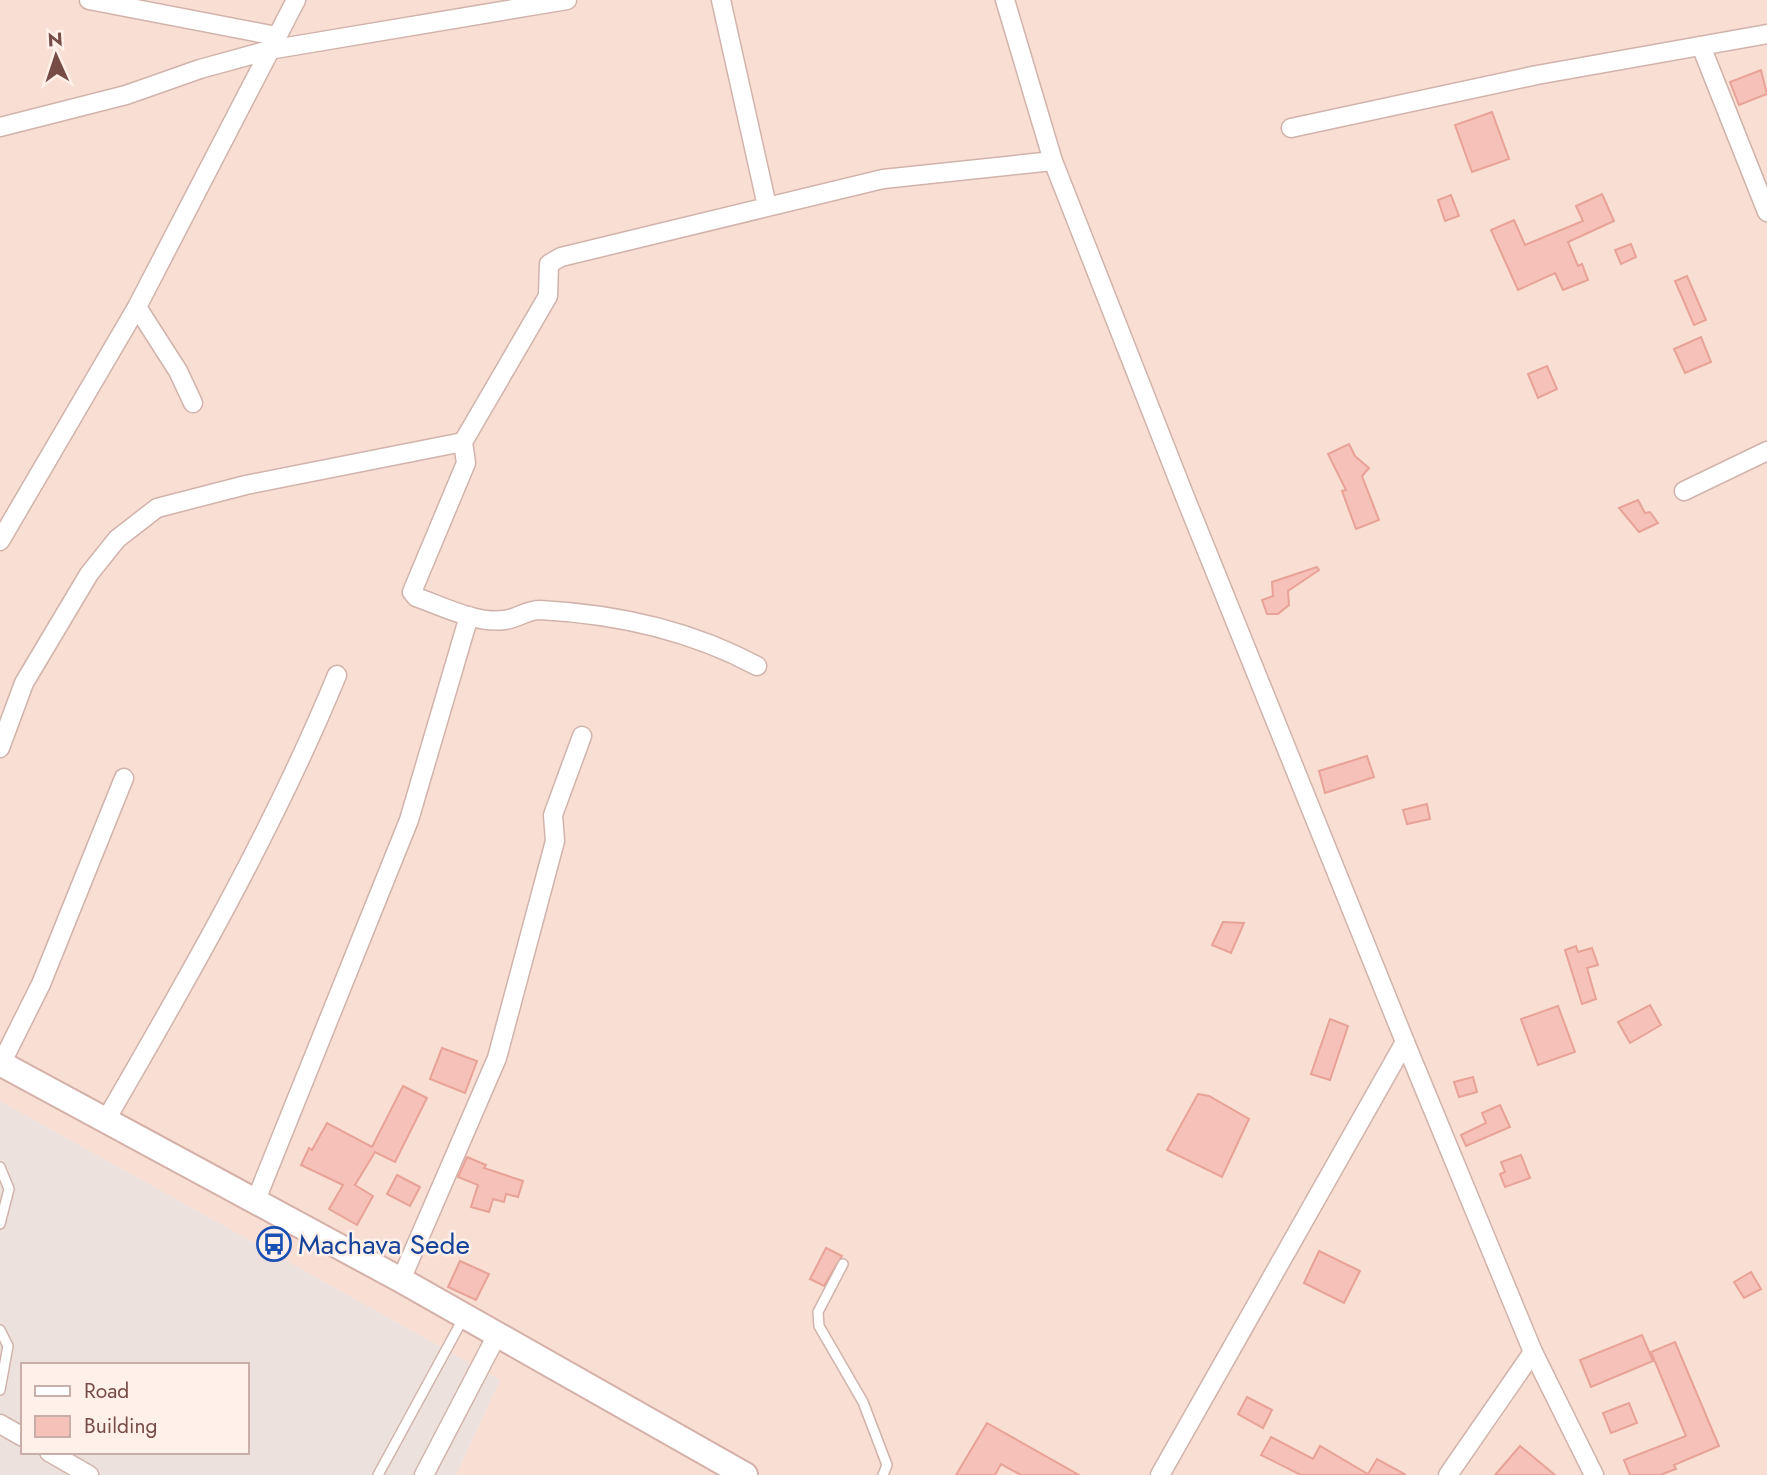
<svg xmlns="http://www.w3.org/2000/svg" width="1767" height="1475" font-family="Jost,sans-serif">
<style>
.residential{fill:#f8ded3}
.industrial{fill:#ece1dd;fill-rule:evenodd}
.building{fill:#f5c1b8;stroke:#e8a297;stroke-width:2}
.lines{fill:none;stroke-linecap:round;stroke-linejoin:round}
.lane-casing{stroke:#d1b3ab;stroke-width:12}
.street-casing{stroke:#d1b3ab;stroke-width:21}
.secondary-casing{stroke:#d5b0a8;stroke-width:28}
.lane{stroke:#fff;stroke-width:9}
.street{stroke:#fff;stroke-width:18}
.secondary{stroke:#fff;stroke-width:24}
.labels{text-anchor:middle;stroke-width:5;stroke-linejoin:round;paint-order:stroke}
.transit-label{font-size:28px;fill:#164399;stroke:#fff1e9;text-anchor:start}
</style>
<rect width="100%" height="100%" fill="#feece2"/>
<polygon class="residential" points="0,0 1767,0 1767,1475 456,1475 500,1380 0,1101"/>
<path class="industrial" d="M0,1101L500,1380L456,1475H0ZM23,1365H247V1452H23Z"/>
<g class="building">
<polygon points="1761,70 1767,94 1739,105 1730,82"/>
<polygon points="1492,112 1509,159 1472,172 1455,125"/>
<polygon points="1602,194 1614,221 1568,242 1578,266 1582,264 1588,280 1563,290 1555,273 1518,290 1491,230 1514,220 1525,245 1583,221 1576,206"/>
<polygon points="1451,195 1459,216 1445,221 1438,200"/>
<polygon points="1631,244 1636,257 1621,264 1615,250"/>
<polygon points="1687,276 1706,320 1694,325 1675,281"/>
<polygon points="1701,337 1711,362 1685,373 1674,349"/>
<polygon points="1547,366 1557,389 1538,398 1528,374"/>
<polygon points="1349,444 1355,456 1369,468 1362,476 1379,520 1356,529 1342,491 1346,490 1328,454"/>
<polygon points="1638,500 1645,513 1650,512 1658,523 1639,532 1619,508"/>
<polygon points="1317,567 1319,570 1288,591 1289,605 1278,614 1267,614 1262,600 1273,596 1272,582"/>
<polygon points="1367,756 1374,777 1325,793 1319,771"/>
<polygon points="1427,804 1430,819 1407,824 1403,810"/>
<polygon points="1223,922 1244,923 1231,953 1212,945"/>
<polygon points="1576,946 1578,952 1592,948 1598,965 1587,968 1596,999 1582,1004 1565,950"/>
<polygon points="1650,1005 1661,1025 1630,1043 1618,1022"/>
<polygon points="1558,1006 1575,1052 1538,1065 1521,1019"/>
<polygon points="1330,1019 1348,1026 1330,1080 1311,1074"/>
<polygon points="442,1048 477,1061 465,1093 430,1079"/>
<polygon points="1473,1077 1477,1092 1459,1097 1454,1082"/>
<polygon points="403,1086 427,1098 395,1162 375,1152 355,1185 373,1196 357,1225 329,1209 343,1185 301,1165 309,1148 312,1150 327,1123 372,1147"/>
<polygon points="1198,1094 1209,1096 1249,1119 1222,1177 1167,1150"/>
<polygon points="1500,1105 1510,1127 1466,1146 1461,1135 1486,1123 1482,1113"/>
<polygon points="1521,1155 1530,1178 1505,1187 1500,1174 1505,1172 1501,1162"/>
<polygon points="467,1157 486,1165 484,1168 523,1181 518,1197 506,1194 504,1202 493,1199 489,1212 471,1207 478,1185 458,1177"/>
<polygon points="397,1175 420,1187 410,1206 387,1194"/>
<polygon points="826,1248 842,1256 824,1286 810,1279"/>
<polygon points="1319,1251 1360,1271 1344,1303 1304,1283"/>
<polygon points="460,1261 489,1274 476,1300 448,1287"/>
<polygon points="1751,1272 1761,1289 1744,1298 1734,1282"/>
<polygon points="1642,1335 1653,1361 1591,1387 1580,1360"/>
<polygon points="1675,1342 1719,1446 1674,1465 1676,1469 1660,1475 1630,1475 1624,1460 1686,1436 1651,1352"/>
<polygon points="1247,1397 1272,1410 1263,1428 1238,1414"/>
<polygon points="1629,1403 1637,1423 1611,1433 1603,1413"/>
<polygon points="987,1423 1079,1475 1021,1475 1001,1464 995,1475 956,1475"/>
<polygon points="1271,1437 1313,1459 1320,1446 1368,1474 1377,1459 1406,1475 1301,1475 1261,1455"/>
<polygon points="1520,1446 1555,1475 1495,1475"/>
</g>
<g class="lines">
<g class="lane-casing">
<g id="lane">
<polyline points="0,1167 9,1189 0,1224"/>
<polyline points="843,1264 818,1312 819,1326 863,1402 887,1465 883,1475"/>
<polyline points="0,1330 8,1346 0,1390"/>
<polyline points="378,1475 464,1317"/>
</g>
</g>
<g class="street-casing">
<g id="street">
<polyline points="89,0 276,36"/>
<polyline points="721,0 767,206"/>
<polyline points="1701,46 1767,212"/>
<polyline points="0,127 126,95 200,69 269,50 567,0"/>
<polyline points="1291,128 1537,75 1767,34"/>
<polyline points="1053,161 1185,497 1405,1042 1533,1352 1594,1475"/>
<polyline points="137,307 178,371 193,403"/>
<polyline points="1684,491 1767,451"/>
<polyline points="0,541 137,307 296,0"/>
<path d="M757,666C690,630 617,614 540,610C526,610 517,619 504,620C476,624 442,606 416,597L412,592L466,463L463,442L548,296L549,264L561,257L883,179L1053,161L1005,0"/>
<polyline points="0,748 24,683 89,574 117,539 157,508 246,485 463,442"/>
<polyline points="1,1064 41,984 124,778"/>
<path d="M107,1118C190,975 274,828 337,675"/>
<polyline points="256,1200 409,820 469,616"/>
<polyline points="401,1280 497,1058 555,841 553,815 582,736"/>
<polyline points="0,1424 23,1437"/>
<polyline points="49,1452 89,1475"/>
<polyline points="424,1475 498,1333"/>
<polyline points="1160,1475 1405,1042"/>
<polyline points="1448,1475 1533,1352"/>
</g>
</g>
<g class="secondary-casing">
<polyline id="secondary" points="0,1063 401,1280 745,1475"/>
</g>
<use href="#lane" class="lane"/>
<use href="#street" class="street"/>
<use href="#secondary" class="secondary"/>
</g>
<defs>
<g id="bus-ring" transform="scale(1.75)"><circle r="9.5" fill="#fff1e9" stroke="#1a4fb4" stroke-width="1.5"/><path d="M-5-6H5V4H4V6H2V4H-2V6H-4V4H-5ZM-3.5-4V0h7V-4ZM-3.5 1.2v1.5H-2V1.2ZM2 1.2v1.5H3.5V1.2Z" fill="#1a4fb4"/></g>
</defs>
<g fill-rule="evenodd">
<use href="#bus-ring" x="274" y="1244"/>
</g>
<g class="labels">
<g class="transit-label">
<text x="298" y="1254">Machava Sede</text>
</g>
</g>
<rect x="21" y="1363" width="228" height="91" fill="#fff1e9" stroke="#c9afa8" stroke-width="2"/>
<rect x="35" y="1386" width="35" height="10" fill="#ffffff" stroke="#c9afa8" stroke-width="2"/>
<text x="84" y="1398" font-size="21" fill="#774c47">Road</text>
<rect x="35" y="1416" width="35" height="21" fill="#f5c1b8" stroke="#c9afa8" stroke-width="2"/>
<text x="84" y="1433" font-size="21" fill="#774c47">Building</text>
<g transform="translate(56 56) rotate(357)" stroke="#fff1e9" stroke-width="5" paint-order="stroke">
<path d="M0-5L12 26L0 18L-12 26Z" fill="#774c47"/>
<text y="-10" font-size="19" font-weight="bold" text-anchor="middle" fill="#774c47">N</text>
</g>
</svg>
